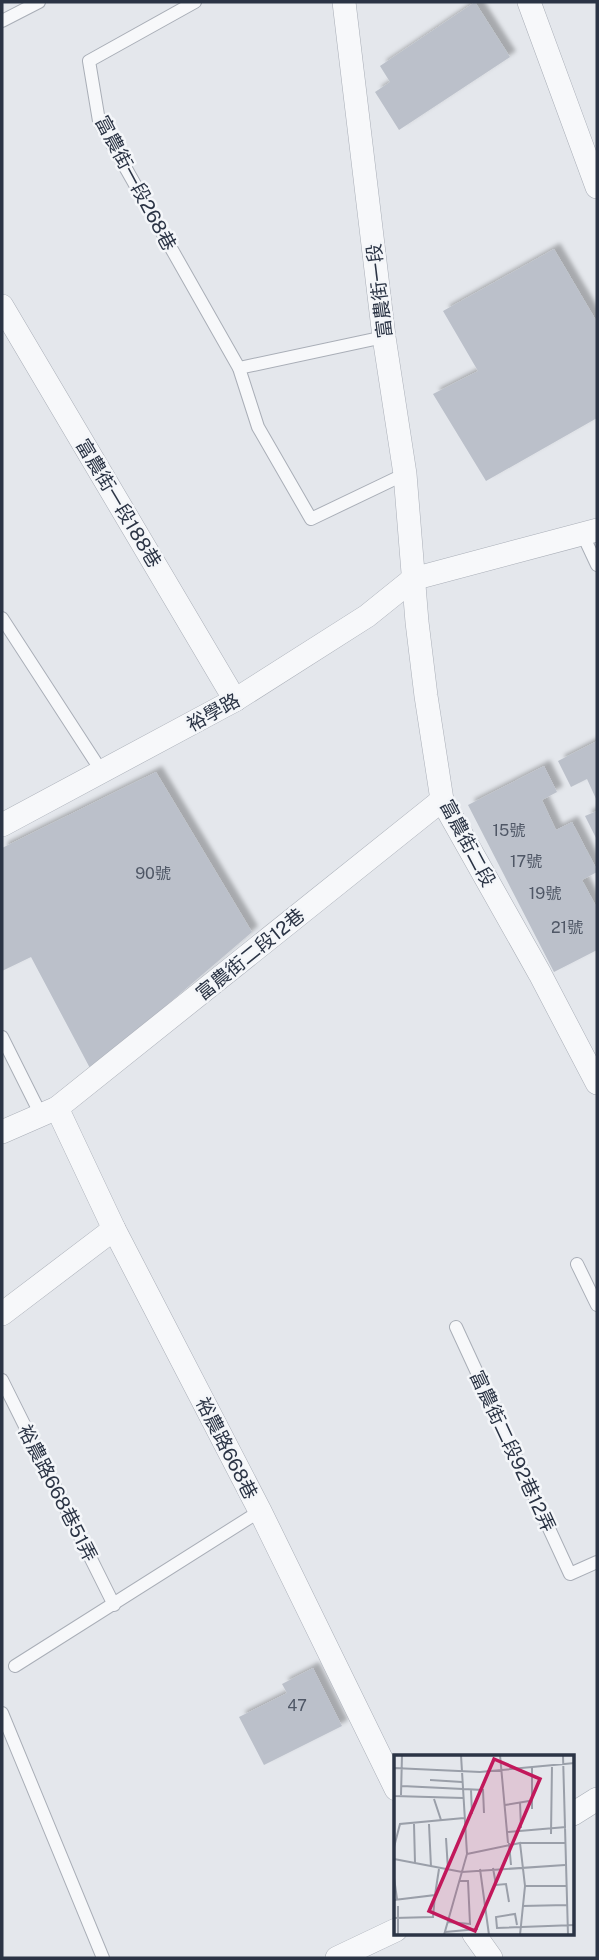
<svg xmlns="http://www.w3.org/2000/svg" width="599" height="1960" font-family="'Public Sans','Noto Sans TC',sans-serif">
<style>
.building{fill:#bbc0ca;filter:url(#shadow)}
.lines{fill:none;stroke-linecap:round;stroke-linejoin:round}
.lane-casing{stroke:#a9aeb7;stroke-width:14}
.street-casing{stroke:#a9aeb7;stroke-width:24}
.lane{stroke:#f7f8fa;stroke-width:12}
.street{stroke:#f7f8fa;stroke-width:23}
.labels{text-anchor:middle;stroke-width:5;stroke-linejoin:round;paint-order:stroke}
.number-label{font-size:16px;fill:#4f5766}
.street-label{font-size:19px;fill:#2b3445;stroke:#f4f6f9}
.inset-road{fill:none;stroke:#9a9fa9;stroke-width:2}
.view{fill:#c2185b;fill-opacity:0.15;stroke:#c2185b;stroke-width:3.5}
.inset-edge{fill:none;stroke:#2b3445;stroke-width:3.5}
</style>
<defs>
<filter id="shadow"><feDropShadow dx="6" dy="-6" stdDeviation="2" flood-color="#0004"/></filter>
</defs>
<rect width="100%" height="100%" fill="#e4e7ec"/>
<g class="building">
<polygon points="475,2 510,57 399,130 375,92 390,82 380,66"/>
<polygon points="554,249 597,322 597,418 486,481 433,394 478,371 443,311"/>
<polygon points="597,741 597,801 587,779 571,787 558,761"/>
<polygon points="544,766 557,792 542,800 556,830 572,822 597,870 597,872 582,880 597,908 597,950 554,972 468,805"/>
<polygon points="156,772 252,932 91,1070 31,957 2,971 2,848"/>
<polygon points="597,811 597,840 585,816"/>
<polygon points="313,1668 342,1726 264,1765 239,1717 287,1693 282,1684"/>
</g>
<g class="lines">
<g class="lane-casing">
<g id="lane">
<polyline points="195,2 89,61 99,121 239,368 258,427 311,519 405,474"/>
<polyline points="2,21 39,2"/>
<polyline points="239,368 384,337"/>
<polyline points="582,533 597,565"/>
<polyline points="2,618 102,772"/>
<polyline points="2,1037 41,1115"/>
<polyline points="577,1264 597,1305"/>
<polyline points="456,1327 570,1574 597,1562"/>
<polyline points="2,1380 114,1605"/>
<polyline points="15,1666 260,1511"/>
<polyline points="2,1713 103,1958"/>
</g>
</g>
<g class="street-casing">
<g id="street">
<polyline points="344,2 384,337 405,474 417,622 426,696 442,800 540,974 597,1083"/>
<polyline points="529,2 597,187"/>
<polyline points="2,306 235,700"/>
<polyline points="2,825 235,700 367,616 413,579 597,530"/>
<polyline points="57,1108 114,1229 260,1511 396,1789"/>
<polyline points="2,1132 57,1108 442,800"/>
<polyline points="2,1314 114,1229"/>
<polyline points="573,1814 597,1799"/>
<polyline points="474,1934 491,1958"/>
<polyline points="337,1958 396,1930"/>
</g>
</g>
<use href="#lane" class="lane"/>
<use href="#street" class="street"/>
</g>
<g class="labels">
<g class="number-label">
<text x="509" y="836">15號</text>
<text x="526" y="867">17號</text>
<text x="153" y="879">90號</text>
<text x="545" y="899">19號</text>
<text x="567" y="933">21號</text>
<text x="297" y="1711">47</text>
</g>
<g class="street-label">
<text transform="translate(136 183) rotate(62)" y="7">富農街一段268巷</text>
<text transform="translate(379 291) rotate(-97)" y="7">富農街一段</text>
<text transform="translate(119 503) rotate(59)" y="7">富農街一段188巷</text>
<text transform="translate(213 712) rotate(-29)" y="7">裕學路</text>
<text transform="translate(468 843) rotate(62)" y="7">富農街二段</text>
<text transform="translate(250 954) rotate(-39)" y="7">富農街二段12巷</text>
<text transform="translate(227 1448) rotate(63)" y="7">裕農路668巷</text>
<text transform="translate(513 1451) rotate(65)" y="7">富農街二段92巷12弄</text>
<text transform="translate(58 1493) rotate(63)" y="7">裕農路668巷51弄</text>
</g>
</g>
<g transform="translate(394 1755)">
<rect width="180" height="180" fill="#e4e7ec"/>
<path class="inset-road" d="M106,0L114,88M169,0L174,180M0,13L86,17L181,8M0,13V41M36,25L68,27M8,31L89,35L90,58M77,35L78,59M7,40L8,0M0,41L69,43M40,44L47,65M126,47L127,73M111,50L135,46M138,54V12M20,69L21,108M35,69L37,112M113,77L172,72M157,79L158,10M52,83L54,115M115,88L117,110M126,88H172M0,92L6,69L70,63M73,99L126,88L131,131L126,180M0,104L68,117L171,110M99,113L102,130L112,129L115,147M86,114L95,180M0,123L3,144M131,131H173M0,145L41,140L45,114M128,151L173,150M0,163L39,162L41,140M54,167L76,169L74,126H66M123,170L121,159L102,162L103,173L181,170M51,177L84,174M4,180V151M50,180L73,99L67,0"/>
<path class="view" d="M100,4L146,24L81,176L35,156Z"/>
<rect width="180" height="180" class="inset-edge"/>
</g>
<rect width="599" height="1960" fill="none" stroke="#2b3445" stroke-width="7"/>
</svg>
